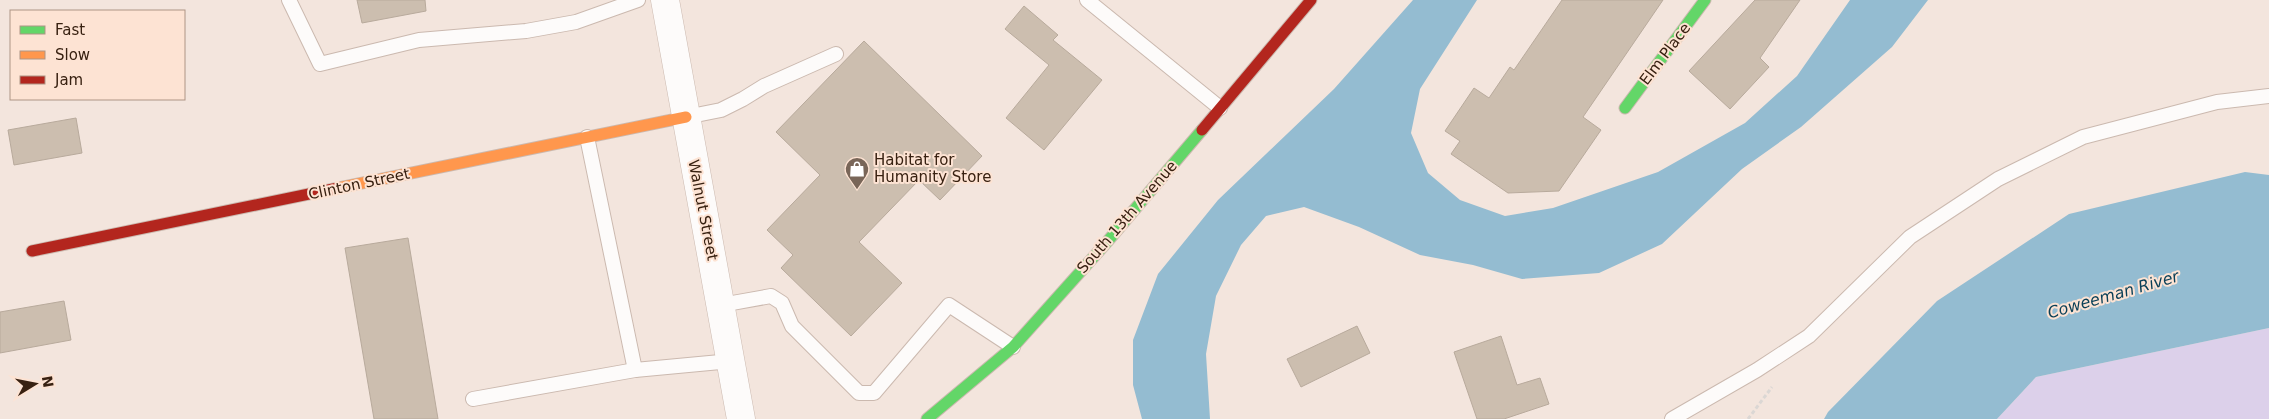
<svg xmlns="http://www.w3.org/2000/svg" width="2269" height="419" font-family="'DejaVu Sans',sans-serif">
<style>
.green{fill:#dcd0ea}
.water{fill:#94bcd1}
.building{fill:#ccbeaf;stroke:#b8aa9c}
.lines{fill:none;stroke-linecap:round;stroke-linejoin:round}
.lane-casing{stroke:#cbb9af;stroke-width:16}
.street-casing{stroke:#cbb9af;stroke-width:29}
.fast-casing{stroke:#cbb9af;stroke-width:13}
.slow-casing{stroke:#cbb9af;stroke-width:13}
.jam-casing{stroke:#cbb9af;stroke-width:13}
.path{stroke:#dbd7d4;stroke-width:3;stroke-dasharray:4 2.5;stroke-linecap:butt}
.lane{stroke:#fdfbfa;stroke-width:14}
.street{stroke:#fdfbfa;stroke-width:28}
.fast{stroke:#63d668;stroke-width:11}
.slow{stroke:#ff974d;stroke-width:11}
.jam{stroke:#b3261e;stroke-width:11}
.labels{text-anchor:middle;stroke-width:4;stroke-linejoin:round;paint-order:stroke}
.street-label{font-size:15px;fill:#382111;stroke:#fde3d3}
.poi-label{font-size:15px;fill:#382111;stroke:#fde3d3;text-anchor:start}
.water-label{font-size:16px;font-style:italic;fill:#093f57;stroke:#fde3d3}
</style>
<rect width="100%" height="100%" fill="#f3e5dd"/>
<polygon class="green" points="2269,328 2269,419 1997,419 2036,377"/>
<g class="water">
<polygon points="1413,0 1477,0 1420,89 1411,133 1428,173 1460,200 1505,216 1553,208 1658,172 1745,123 1797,76 1850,0 1928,0 1892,47 1801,127 1742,169 1662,244 1599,273 1522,279 1473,265 1420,255 1359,227 1304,207 1266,216 1241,245 1216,296 1206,354 1210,419 1142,419 1133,385 1133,340 1158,274 1218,200 1334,89"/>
<polygon points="2245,172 2269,175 2269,328 2036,377 1997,419 1824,419 1828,412 1937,301 2069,214"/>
</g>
<g class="building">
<polygon points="357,0 425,0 426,11 362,23"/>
<polygon points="1562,0 1663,0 1583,117 1601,130 1559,191 1508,193 1451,154 1460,141 1445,131 1474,88 1489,98 1510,67 1514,70"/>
<polygon points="1755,0 1800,0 1760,58 1769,67 1730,109 1689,71"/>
<polygon points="1024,6 1058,35 1053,40 1102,80 1044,150 1006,118 1049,65 1005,29"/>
<polygon points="864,41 982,156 940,200 919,180 859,242 902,283 851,336 781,268 793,255 767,230 820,175 776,132"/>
<polygon points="76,118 82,153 14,165 8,130"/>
<polygon points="408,238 438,419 374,419 345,248"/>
<polygon points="64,301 71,340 0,353 0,312"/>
<polygon points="1357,326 1370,353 1301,387 1287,359"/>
<polygon points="1501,336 1517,385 1540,378 1549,404 1504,419 1477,419 1454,352"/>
</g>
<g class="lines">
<g class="lane-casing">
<g id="lane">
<polyline points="289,0 320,64 419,40 526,31 576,22 638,0"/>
<polyline points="1087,0 1220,108"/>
<polyline points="686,117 721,110 743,99 764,86 836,54"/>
<polyline points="587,137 635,370 731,361"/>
<polyline points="721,305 771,296 782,303 792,326 859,393 874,393 949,305 1013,347"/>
<polyline points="473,399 635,370"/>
<polyline points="1672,419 1757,370 1809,336 1910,237 1998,179 2083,137 2217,102 2269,96"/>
</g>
</g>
<g class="street-casing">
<polyline id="street" points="665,0 741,419"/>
</g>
<g class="fast-casing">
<g id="fast">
<polyline points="1625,108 1705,0"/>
<polyline points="927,419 1013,347 1107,242 1202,130"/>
</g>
</g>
<g class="slow-casing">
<polyline id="slow" points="338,188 686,117"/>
</g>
<g class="jam-casing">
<g id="jam">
<polyline points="1202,130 1311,0"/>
<polyline points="32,251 338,188"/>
</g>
</g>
<polyline class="path" points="1748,419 1772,387"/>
<use href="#lane" class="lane"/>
<use href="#street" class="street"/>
<use href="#fast" class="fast"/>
<use href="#slow" class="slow"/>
<use href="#jam" class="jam"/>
</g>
<defs>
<g id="shop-pin" transform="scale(1.25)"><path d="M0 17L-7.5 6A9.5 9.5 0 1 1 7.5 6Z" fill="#796658" stroke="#fde3d3"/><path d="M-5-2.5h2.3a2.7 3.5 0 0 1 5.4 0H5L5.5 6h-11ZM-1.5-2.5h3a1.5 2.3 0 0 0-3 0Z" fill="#fff"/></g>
</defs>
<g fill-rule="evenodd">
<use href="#shop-pin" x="857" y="169"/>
</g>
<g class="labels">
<g class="street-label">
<text transform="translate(1665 54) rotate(-53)" y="5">Elm Place</text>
<text transform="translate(359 184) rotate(-12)" y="5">Clinton Street</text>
<text transform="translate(703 210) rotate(79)" y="5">Walnut Street</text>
<text transform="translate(1127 217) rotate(-49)" y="5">South 13th Avenue</text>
</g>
<g class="poi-label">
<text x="874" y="165">Habitat for<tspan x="874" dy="17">Humanity Store</tspan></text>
</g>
<g class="water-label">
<text transform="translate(2113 294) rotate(-16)" y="6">Coweeman River</text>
</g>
</g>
<rect x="10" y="10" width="175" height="90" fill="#fde3d3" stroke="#ae9585"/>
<rect x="20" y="26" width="25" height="8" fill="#63d668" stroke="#ae9585"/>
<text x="55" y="35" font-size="15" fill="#382111">Fast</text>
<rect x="20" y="51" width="25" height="8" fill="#ff974d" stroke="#ae9585"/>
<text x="55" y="60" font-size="15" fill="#382111">Slow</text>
<rect x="20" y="76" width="25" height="8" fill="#b3261e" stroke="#ae9585"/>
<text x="55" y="85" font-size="15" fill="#382111">Jam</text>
<g transform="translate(35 384) rotate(80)" stroke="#fde3d3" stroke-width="4" paint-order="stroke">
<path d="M0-4L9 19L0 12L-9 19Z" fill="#382111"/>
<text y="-8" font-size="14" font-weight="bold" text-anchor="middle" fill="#382111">N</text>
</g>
</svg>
